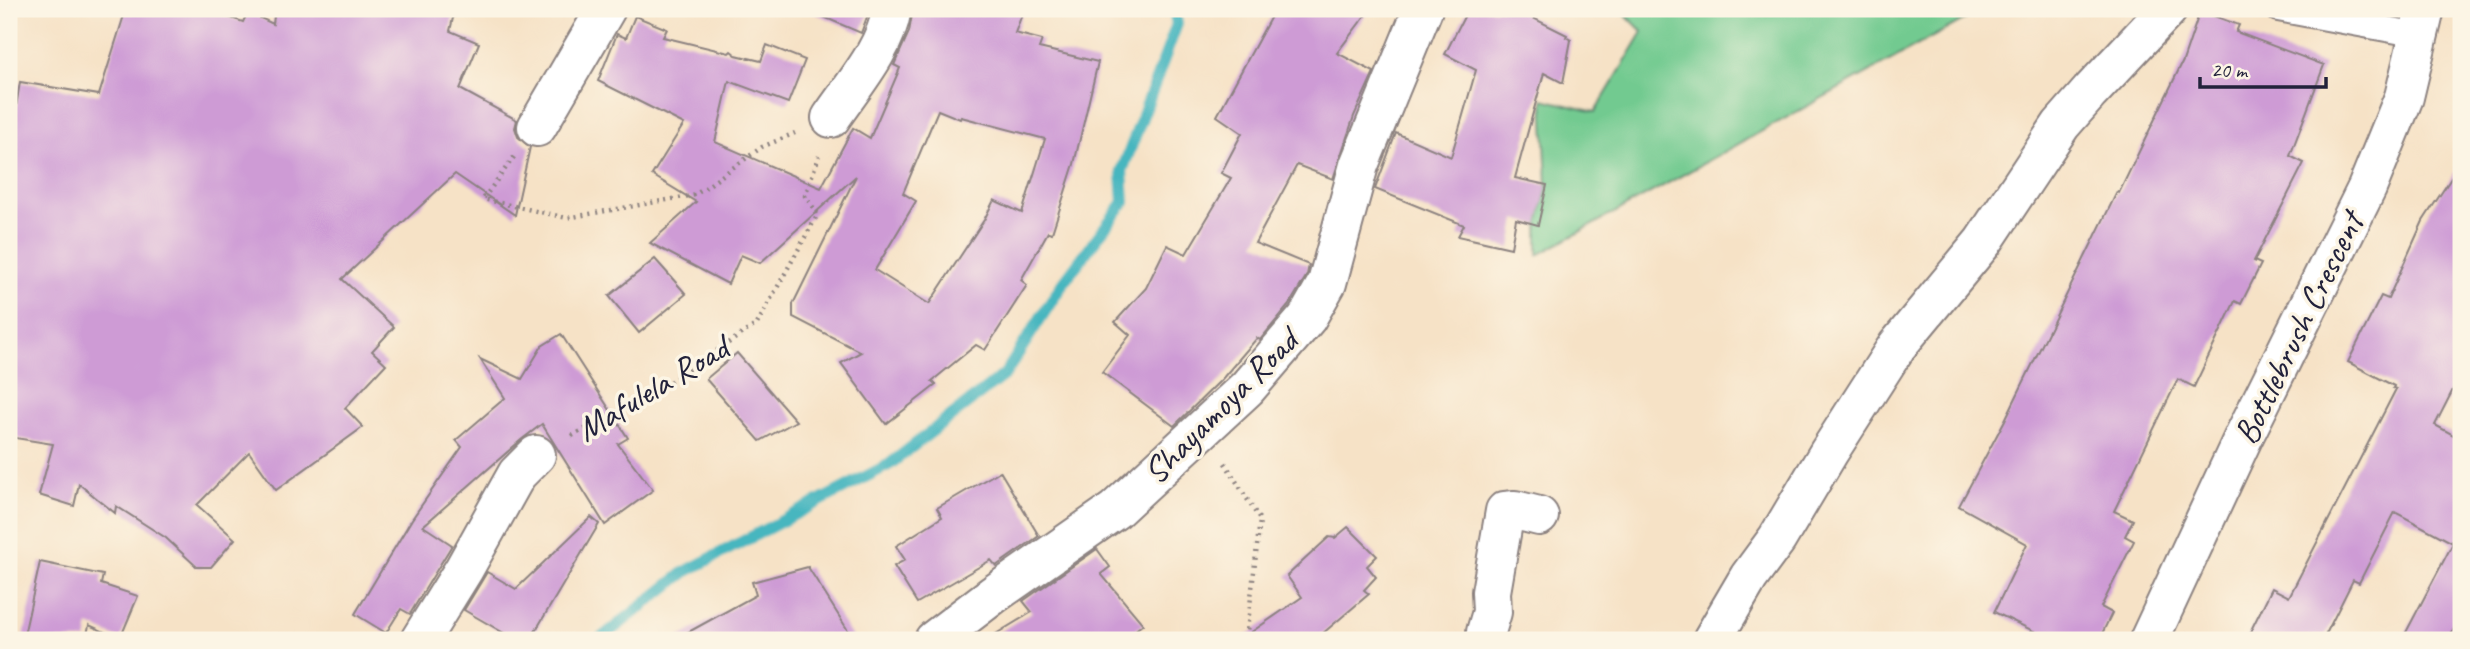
<svg xmlns="http://www.w3.org/2000/svg" width="2470" height="649" font-family="Caveat,sans-serif">
<style>
.green{fill:#72ca90;stroke:#4a7666;stroke-width:2}
.lines{fill:none;stroke-linecap:round;stroke-linejoin:round}
.stream{stroke:#47b6bf;stroke-width:12}
.building{fill:#ce9bd5;fill-rule:evenodd}
.service-casing{stroke:#8c8280;stroke-width:28}
.minor-casing{stroke:#8c8280;stroke-width:42}
.path{stroke:#8c8280;stroke-width:4.5;stroke-dasharray:2 5;stroke-linecap:butt}
.service{stroke:#fff;stroke-width:24}
.minor{stroke:#fff;stroke-width:38}
.labels{text-anchor:middle;stroke-width:7;stroke-linejoin:round;paint-order:stroke}
.street-label{font-size:35px;fill:#22223b;stroke:#fcf5e5}
</style>
<rect width="100%" height="100%" fill="#fcf5e5"/>
<filter id="ink" filterUnits="userSpaceOnUse"><feTurbulence type="fractalNoise" baseFrequency=".0143" numOctaves="2"/><feDisplacementMap in="SourceGraphic" scale="14" xChannelSelector="R" yChannelSelector="G"/><feConvolveMatrix kernelMatrix="1 2 1 2 8 2 1 2 1" color-interpolation-filters="sRGB"/></filter>
<filter id="wash" filterUnits="userSpaceOnUse"><feTurbulence type="fractalNoise" baseFrequency=".00686" numOctaves="4" result="noise"/><feDisplacementMap in="SourceGraphic" scale="28" xChannelSelector="R" yChannelSelector="G"/><feGaussianBlur stdDeviation="1.57" result="paint"/><feColorMatrix in="noise" values="0 0 0 0 0 0 0 0 0 0 0 0 0 0 0 0 0 1.4 0 .05"/><feComposite in="paint" operator="in"/></filter>
<g filter="url(#wash)">
<rect width="100%" height="100%" fill="#f6e2c6"/>
<polygon class="green" points="1620,9 1983,9 1538,255 1538,225 1547,185 1543,99 1595,112 1643,32"/>
<g class="lines">
<polyline class="stream" points="599,640 685,572 890,464 1005,374 1063,283 1124,202 1122,171 1177,24 1174,9"/>
</g>
<g id="blocks">
<g class="building">
<polygon points="126,9 205,9 243,22 248,12 273,24 275,9 455,9 450,31 479,43 460,89 517,120 515,128 518,137 530,147 515,215 455,174 342,279 394,327 372,351 386,364 345,408 363,427 276,490 249,452 197,505 235,539 211,567 197,567 166,538 116,506 115,513 79,484 74,506 39,495 53,444 9,437 9,150 20,82 99,95"/>
<polygon points="805,9 870,9 861,33"/>
<path d="M913,9H1024L1015,33L1042,40L1039,48L1098,62L1074,164L1052,233L1048,232L1021,280L1027,285L985,350L976,345L932,381L936,385L886,424L841,363L861,352L793,317V304L856,176L760,263L741,255L728,284L650,243L696,202L652,175L684,124L598,81L617,34L626,38L635,16L667,29L663,37L729,53L731,51L736,55L761,61L767,45L805,60L788,103L729,81L715,142L821,188L853,128L870,138L900,68L894,65L909,32ZM938,110L960,119L961,117L1045,139L1022,213L994,200L984,220L929,304L875,270L916,201L903,193Z"/>
<polygon points="1275,9 1370,9 1337,53 1374,72 1354,116 1333,179 1297,165 1255,243 1309,265 1307,275 1289,305 1260,340 1257,338 1222,379 1174,426 1102,372 1130,335 1115,322 1146,288 1167,245 1186,254 1231,178 1221,173 1242,133 1217,116"/>
<polygon points="1468,9 1515,9 1567,35 1566,37 1571,40 1563,83 1544,73 1515,178 1547,185 1538,225 1516,219 1511,248 1458,236 1464,225 1375,189 1396,133 1451,157 1476,70 1445,54"/>
<polygon points="2200,11 2239,25 2236,32 2324,65 2290,156 2304,163 2254,261 2261,264 2241,304 2235,301 2194,387 2178,379 2114,511 2133,520 2125,536 2134,541 2101,607 2112,613 2099,640 2052,640 1994,612 2027,544 1959,506 2005,420 2117,192 2119,193 2183,61"/>
<polygon points="2461,163 2461,374 2435,425 2461,439 2461,610 2458,617 2460,618 2448,640 2402,640 2453,543 2395,512 2359,583 2353,580 2323,640 2246,640 2272,588 2289,597 2396,389 2393,388 2394,386 2348,362 2381,296 2388,299 2423,221"/>
<polygon points="655,259 686,294 639,333 609,296"/>
<polygon points="561,334 628,438 618,444 653,490 605,525 542,424 521,440 423,526 452,545 410,614 401,609 386,633 355,614 412,519 462,447 456,440 505,398 480,359 522,379 542,346"/>
<polygon points="737,353 796,421 760,441 706,379"/>
<polygon points="1000,471 1039,536 996,566 991,560 917,603 894,566 905,560 896,546 942,517 937,508"/>
<polygon points="591,517 599,524 530,640 516,640 464,610 487,572 516,589"/>
<polygon points="1348,527 1377,556 1367,566 1376,577 1364,590 1369,594 1315,640 1240,640 1302,597 1287,576 1329,537 1335,538"/>
<polygon points="1097,549 1110,567 1101,574 1143,624 1123,640 986,640 1032,612 1023,601"/>
<polygon points="40,562 103,575 101,584 138,596 120,639 89,625 86,640 23,640"/>
<polygon points="808,567 854,640 674,640 756,595 752,582"/>
</g>
</g>
</g>
<g filter="url(#ink)">
<use href="#blocks" fill-opacity="0" stroke="#8c8280" stroke-width="2"/>
<g class="lines">
<g class="service-casing">
<polyline id="service" points="2278,9 2419,35"/>
</g>
<g class="minor-casing">
<g id="minor">
<path d="M831,118C854,84 885,50 892,9"/>
<polyline points="537,127 606,9"/>
<polyline points="420,640 464,569 517,474 536,455"/>
<polyline points="934,640 993,595 1115,510 1247,388 1307,318 1327,283 1359,165 1423,9"/>
<polyline points="1487,640 1486,632 1492,612 1491,592 1505,511 1515,510 1539,516"/>
<polyline points="1712,640 1749,577 1777,539 1829,452 1897,346 1983,242 2061,125 2090,92 2168,9"/>
<polyline points="2149,640 2244,436 2367,188 2404,97 2425,9"/>
</g>
</g>
<g class="path">
<polyline points="514,157 483,199 567,218 695,195 762,147 795,133"/>
<polyline points="572,436 659,389 757,324 818,214 805,196 819,156"/>
<polyline points="1225,463 1260,520 1246,640"/>
</g>
<use href="#service" class="service"/>
<use href="#minor" class="minor"/>
</g>
</g>
<g class="labels">
<g class="street-label">
<text transform="translate(2298 328) rotate(-64)" y="12">Bottlebrush Crescent</text>
<text transform="translate(652 388) rotate(-31)" y="12">Mafulela Road</text>
<text transform="translate(1220 406) rotate(-45)" y="12">Shayamoya Road</text>
</g>
</g>
<rect width="2470" height="649" fill="none" stroke="#fcf5e5" stroke-width="35"/>
<path d="M2200 77v10h126v-10" fill="none" stroke="#22223b" stroke-width="3.5"/>
<text x="2211" y="77" font-size="21" fill="#22223b" stroke="#fcf5e5" stroke-width="5" paint-order="stroke">20 m</text>
</svg>
